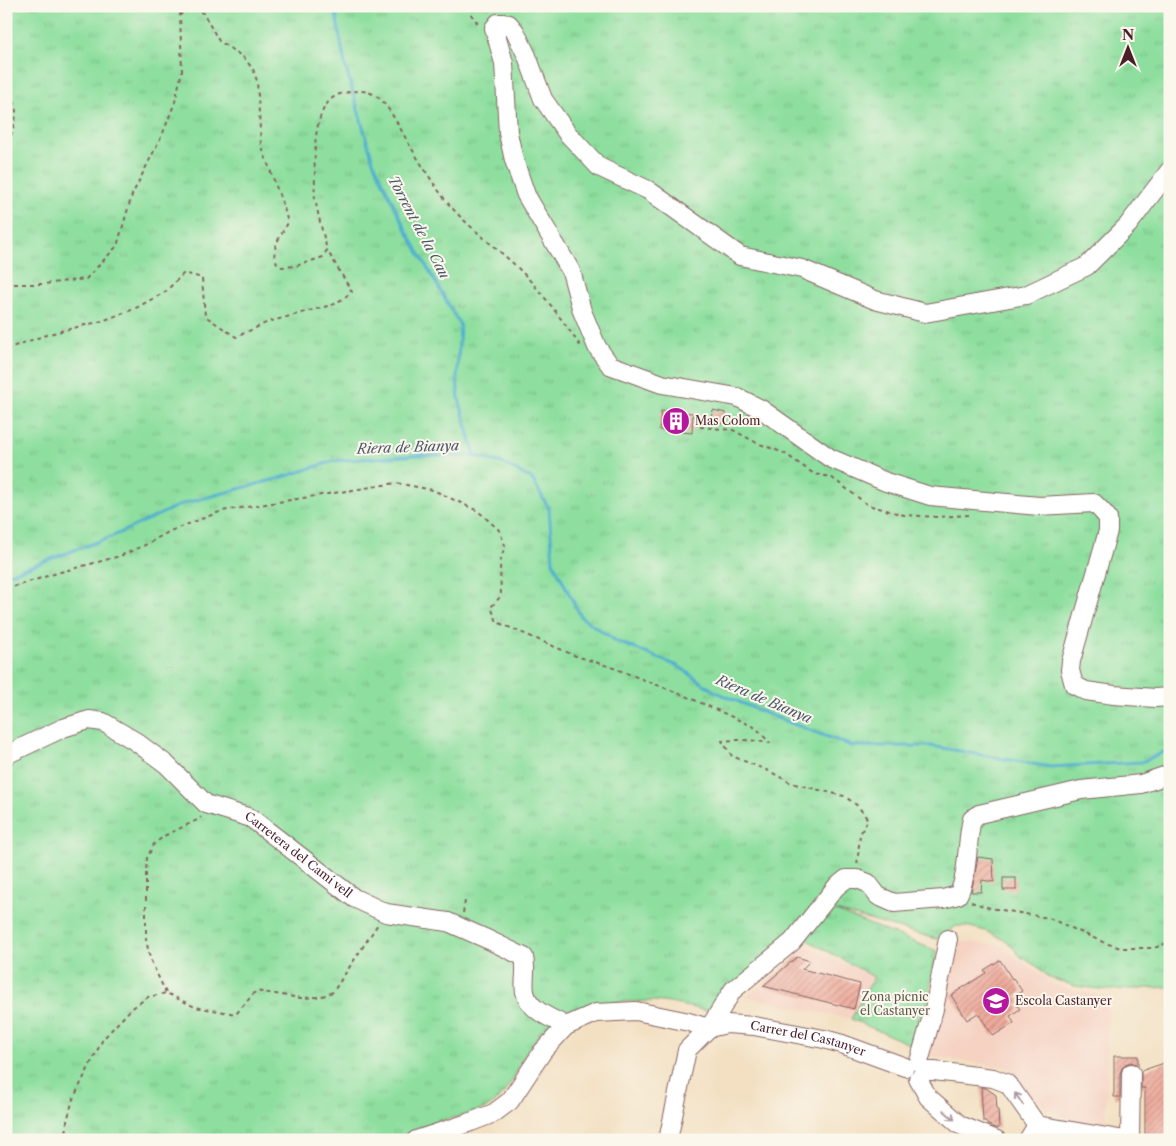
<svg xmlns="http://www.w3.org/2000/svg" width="1176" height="1146" font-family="'Libre Caslon Text',serif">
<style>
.built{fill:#f5d2c2}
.park{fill:url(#park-tufts);stroke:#6c7f65}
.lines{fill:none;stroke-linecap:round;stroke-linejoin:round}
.stream{stroke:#50afcf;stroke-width:3}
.building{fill:url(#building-hatch)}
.minor-casing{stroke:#856360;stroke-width:20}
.path{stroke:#856360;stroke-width:2;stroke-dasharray:4 4;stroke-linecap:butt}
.minor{stroke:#fff;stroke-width:18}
.oneway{stroke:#ae9aa0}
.labels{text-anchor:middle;stroke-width:4;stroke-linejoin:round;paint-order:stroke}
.poi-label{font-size:12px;fill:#4a1f2b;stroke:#fbf7ec;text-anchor:start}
.street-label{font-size:12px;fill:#4a1f2b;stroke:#fbf7ec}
.park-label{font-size:12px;fill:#5e594e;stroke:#fbf7ec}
.water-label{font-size:14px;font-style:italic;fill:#4c596d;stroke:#fbf7ec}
</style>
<defs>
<pattern id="park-tufts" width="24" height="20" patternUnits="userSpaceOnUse" patternTransform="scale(1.25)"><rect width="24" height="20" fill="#8edf9f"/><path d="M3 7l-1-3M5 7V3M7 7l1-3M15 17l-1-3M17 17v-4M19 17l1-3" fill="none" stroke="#7cbf89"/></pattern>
<pattern id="building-hatch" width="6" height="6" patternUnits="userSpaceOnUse" patternTransform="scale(1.25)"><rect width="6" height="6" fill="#eeab9c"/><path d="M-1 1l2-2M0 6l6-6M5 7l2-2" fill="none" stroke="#c38b7f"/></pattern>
</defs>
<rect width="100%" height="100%" fill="#fbf7ec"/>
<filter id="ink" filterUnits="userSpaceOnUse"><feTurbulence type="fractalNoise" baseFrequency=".02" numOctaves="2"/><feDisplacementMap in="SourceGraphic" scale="10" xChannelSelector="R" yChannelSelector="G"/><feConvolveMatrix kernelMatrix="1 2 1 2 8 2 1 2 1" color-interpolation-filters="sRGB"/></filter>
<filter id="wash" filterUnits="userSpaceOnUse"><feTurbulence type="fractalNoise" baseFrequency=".0096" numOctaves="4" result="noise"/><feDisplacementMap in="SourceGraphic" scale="20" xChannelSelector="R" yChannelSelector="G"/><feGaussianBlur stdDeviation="1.12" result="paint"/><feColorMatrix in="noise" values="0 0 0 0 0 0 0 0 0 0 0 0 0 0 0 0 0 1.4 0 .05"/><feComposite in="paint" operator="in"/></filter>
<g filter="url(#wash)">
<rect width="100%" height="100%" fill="#f3e0c2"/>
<g class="built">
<polygon points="952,941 999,945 1055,985 1108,998 1106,1128 1079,1123 1046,1109 1005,1067 929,1056"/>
<polygon points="806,947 874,977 851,1019 746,997"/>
</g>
<polygon class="park" points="6,6 1170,6 1170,987 1109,990 1075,986 1048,977 1038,967 1020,956 1010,944 999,937 986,931 966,926 956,926 937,939 833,910 937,951 919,1048 851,1019 874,977 802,937 743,987 723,1014 670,1003 655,1001 613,1002 591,1005 567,1012 554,1019 541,1031 524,1056 512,1081 503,1094 491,1105 486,1108 471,1113 426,1125 392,1140 6,1140"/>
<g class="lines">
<g class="stream">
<polyline points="335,6 337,20 345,65 373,161 406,230 460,325 457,380 459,399 475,456"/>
<polyline points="6,575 111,537 182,504 280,478 334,461 420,455 475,456 502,463 532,479 549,509 553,562 581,617 616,641 678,666 714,691 767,714 852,746 931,746 1050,767 1142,762 1170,749"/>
</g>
</g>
<g id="blocks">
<g class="building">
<polygon points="713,410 726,413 723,424 710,422"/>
<polygon points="661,411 693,413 692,433 659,430"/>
<polygon points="978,857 993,859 994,882 982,880 981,892 971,892 974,879"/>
<rect x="1003" y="878" width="13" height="12"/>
<polygon points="797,957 810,961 802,969 860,984 854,1009 763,986"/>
<polygon points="1000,960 1012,979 1013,978 1022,991 1016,995 1020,1002 1016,1004 1020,1009 1010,1016 1014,1023 993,1036 978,1013 967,1020 951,995 986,973 984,970"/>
<polygon points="1114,1056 1138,1056 1138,1066 1136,1064 1131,1062 1125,1064 1122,1068 1120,1073 1120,1097 1114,1097"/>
<polygon points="1170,1061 1170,1137 1155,1137 1152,1140 1145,1140 1145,1088 1141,1088 1141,1071"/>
<polygon points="981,1087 986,1088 996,1095 997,1110 998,1109 999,1128 995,1128 987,1124 986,1121 983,1121"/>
</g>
</g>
</g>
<g filter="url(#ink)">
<use href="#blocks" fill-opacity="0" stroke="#856360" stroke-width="1"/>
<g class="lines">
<g class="minor-casing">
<g id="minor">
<polyline points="1170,170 1128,225 1087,266 1026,295 925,313 875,300 802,269 740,256 648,190 599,167 567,133 543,99 527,56 515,31 509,24 502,23 498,23 494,28 504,63 508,133 514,160 526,195 571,271 582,311 597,347 610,365 662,384 737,397 761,409 830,458 886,482 930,496 1039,506 1094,503 1102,511 1108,518 1108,531 1071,661 1070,670 1074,685 1086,691 1114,695 1155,698 1170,697"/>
<path id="s1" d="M6,755L63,728L89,720L103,722L135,741L166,764L206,804L251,818L354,898L386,913L448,922L489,940L524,957C527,969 523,981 525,992C529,1011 552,1018 566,1026"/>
<path id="s2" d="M709,1028L727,1024L754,1026L824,1039L842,1044L905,1067"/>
<polyline points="919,1062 934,1009 948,939"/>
<polyline points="923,1071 934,1071 993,1078 1006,1083 1011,1088 1037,1125 1028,1140"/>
<polyline points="918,1079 928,1097 960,1125 997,1140"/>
<polyline points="1037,1125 1125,1140"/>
<polyline points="416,1140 471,1122 494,1113 510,1101 543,1051 566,1026 596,1013 636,1011 689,1022 709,1028"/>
<path d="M668,1140L687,1050L709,1028L733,990L792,942L836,887L846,879H857L868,883L878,896L894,903L943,899L958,895C969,874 966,843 972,819L979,814L1081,790L1141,784L1170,774"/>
<polyline points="1130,1140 1131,1073"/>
</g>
</g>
<g class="path">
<polyline points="470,6 470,13 479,25"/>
<polyline points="180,15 181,6"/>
<path d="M6,87C26,111 10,130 6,156"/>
<path d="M6,284H43L86,279L117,246L132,195L163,133L175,102L182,71L180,15L191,8L203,13L219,41L243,57L253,69L257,81L261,145L284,208L288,223C282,233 270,250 276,261C277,264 280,265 282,267L296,266L323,257L327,250C323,233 318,216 315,198C314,191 315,183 315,176C314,152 313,98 344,93C354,91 363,89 373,94C388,101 403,135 412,149C421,164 431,180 441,194C462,224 494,244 520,270C543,293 563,321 581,347"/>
<polyline points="6,349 49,334 102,321 134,309 165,292 184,273 202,278 205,316 236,337 268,322 335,304 352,292 327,250"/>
<polyline points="700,427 733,430 757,443 784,453 814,474 831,477 868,505 904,515 938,517 970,515"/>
<path d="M6,589L57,573L120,556L145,545L170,531L222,511L396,483L433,490L478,511L499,530L505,545L500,563L501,596L491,607L497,622L576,656L611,667L683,695L717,710L756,728L770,743C753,740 739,739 722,741L732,756L771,772L791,783L844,796L858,806L868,820L860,834L857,866"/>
<polyline points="971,902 990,908 1049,918 1105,943 1121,948 1154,948 1170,942"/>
<polyline points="463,913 465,901"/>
<polyline points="166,993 150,959 146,939 146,872 147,858 154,844 164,836 199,819 201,817"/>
<polyline points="66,1140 67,1121 73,1099 103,1039 131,1009 148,997 166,993 195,1007 236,1014 256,991 301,998 320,997 333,992 378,924"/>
</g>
<use href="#minor" class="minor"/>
</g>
<defs><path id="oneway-shaft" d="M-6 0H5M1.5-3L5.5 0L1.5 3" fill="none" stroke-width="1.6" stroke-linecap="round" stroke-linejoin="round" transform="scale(1.25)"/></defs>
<g class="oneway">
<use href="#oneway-shaft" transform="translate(1019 1099) rotate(-124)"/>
<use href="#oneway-shaft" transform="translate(949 1115) rotate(40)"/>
</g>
</g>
<defs>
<g id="building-disc" transform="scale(1.4375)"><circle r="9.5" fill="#b5179e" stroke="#fbf7ec"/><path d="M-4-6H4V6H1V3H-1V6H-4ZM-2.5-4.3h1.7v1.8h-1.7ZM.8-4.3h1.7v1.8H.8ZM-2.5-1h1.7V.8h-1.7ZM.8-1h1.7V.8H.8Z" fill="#fff"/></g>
<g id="school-disc" transform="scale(1.4375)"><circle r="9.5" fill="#b5179e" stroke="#fbf7ec"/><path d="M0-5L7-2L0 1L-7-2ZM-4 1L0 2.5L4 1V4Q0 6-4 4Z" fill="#fff"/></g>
</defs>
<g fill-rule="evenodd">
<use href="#building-disc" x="676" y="421"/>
<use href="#school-disc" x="996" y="1001"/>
</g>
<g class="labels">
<g class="poi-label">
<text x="695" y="425">Mas Colom</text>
<text x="1015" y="1005">Escola Castanyer</text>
</g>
<g class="street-label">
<text dy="4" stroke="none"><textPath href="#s1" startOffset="344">Carretera del Camí vell</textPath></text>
<text dy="4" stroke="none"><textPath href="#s2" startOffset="101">Carrer del Castanyer</textPath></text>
</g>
<g class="park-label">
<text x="895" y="1001">Zona pícnic<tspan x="895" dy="14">el Castanyer</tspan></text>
</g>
<g class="water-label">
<text transform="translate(419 227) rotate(62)" y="5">Torrent de la Cau</text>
<text transform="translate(408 447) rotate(-2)" y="5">Riera de Bianya</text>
<text transform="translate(764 699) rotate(23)" y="5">Riera de Bianya</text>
</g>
</g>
<rect width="1176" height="1146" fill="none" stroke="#fbf7ec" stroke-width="25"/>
<g transform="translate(1128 48)" stroke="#fbf7ec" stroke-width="4" paint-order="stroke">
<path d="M0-4L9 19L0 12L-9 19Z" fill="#4a1f2b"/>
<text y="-8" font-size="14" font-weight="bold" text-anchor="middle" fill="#4a1f2b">N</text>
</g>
</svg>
